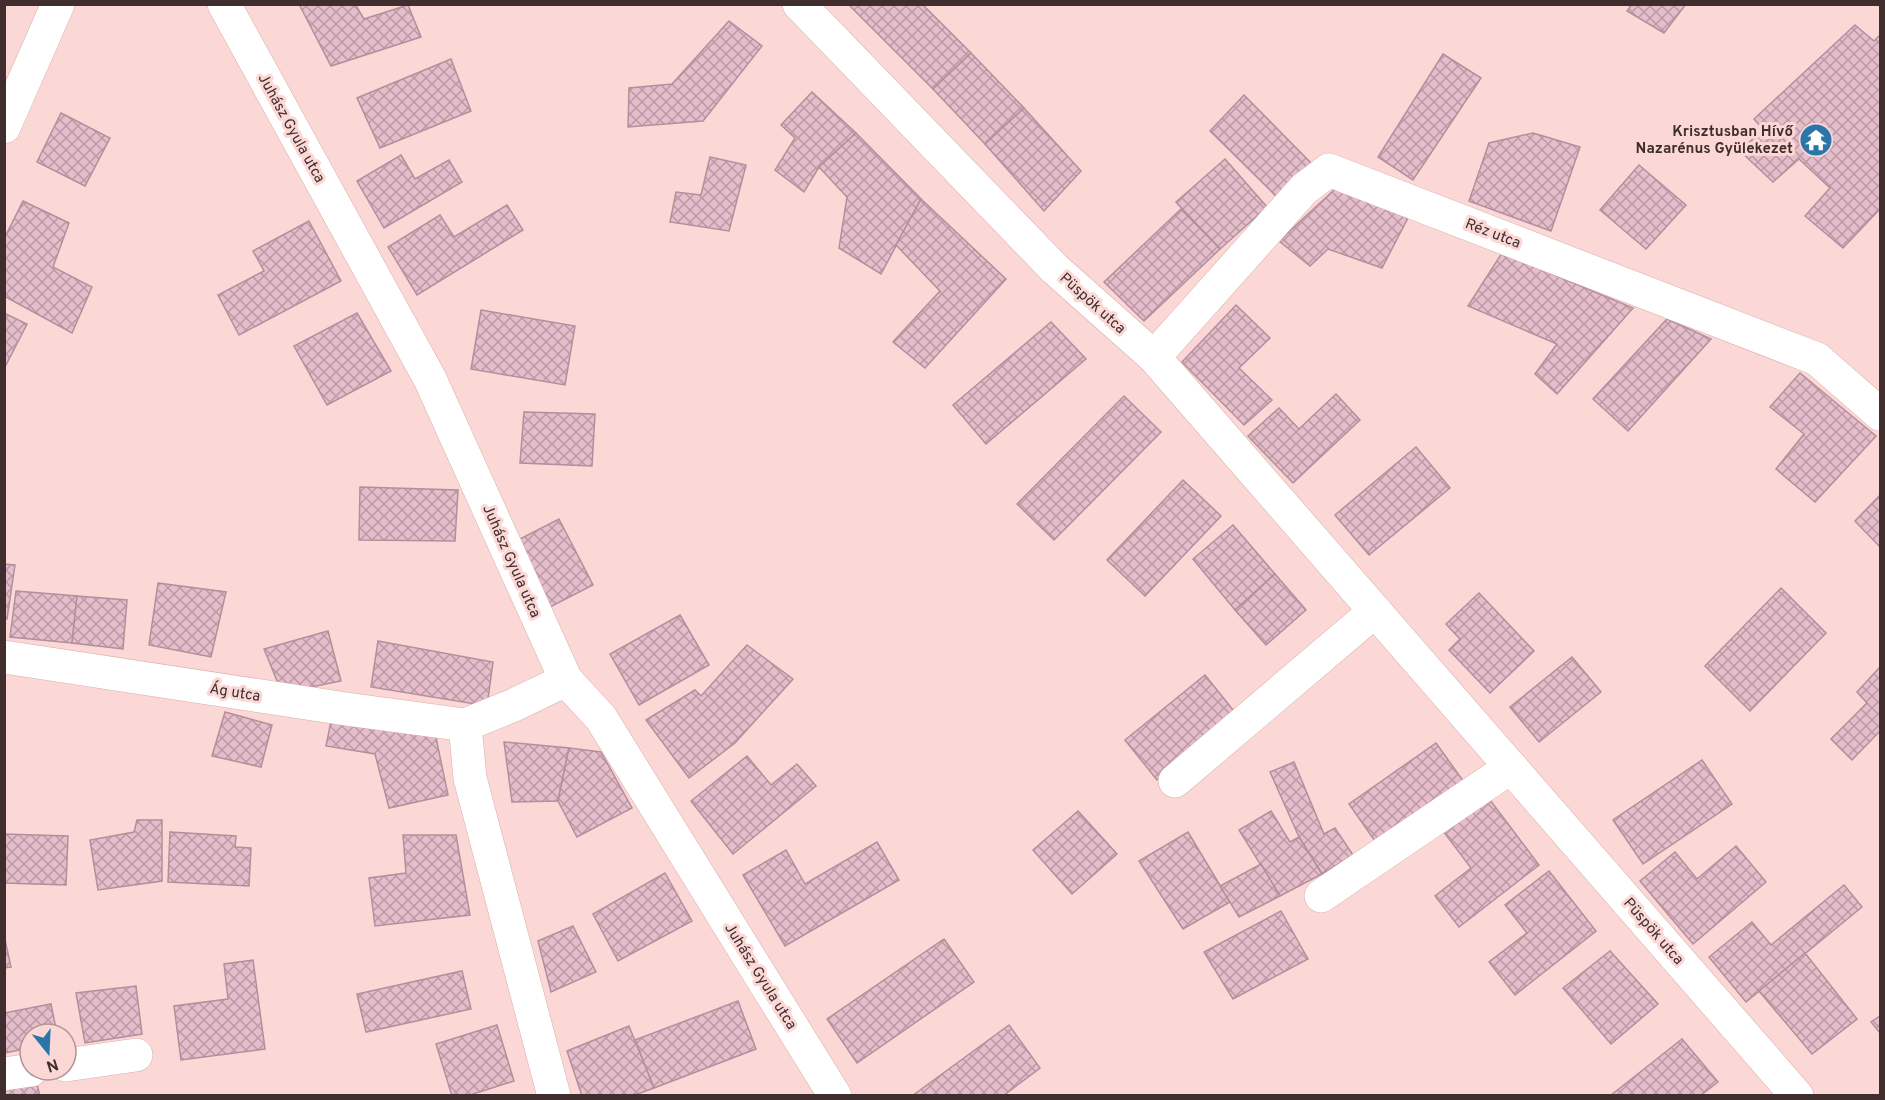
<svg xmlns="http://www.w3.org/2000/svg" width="1885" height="1100" font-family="Overpass,sans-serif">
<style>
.building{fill:url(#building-cross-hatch);stroke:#b48e9c;stroke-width:1.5}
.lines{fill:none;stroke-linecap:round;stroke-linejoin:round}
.street-casing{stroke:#d8aeab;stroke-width:34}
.secondary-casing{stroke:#d8aeab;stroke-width:34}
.street{stroke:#fff;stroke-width:33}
.secondary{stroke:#fff;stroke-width:33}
.labels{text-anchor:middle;stroke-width:6;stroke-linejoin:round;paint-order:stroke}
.street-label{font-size:15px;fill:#3f2e2d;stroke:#fbd8d5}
.poi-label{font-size:15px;font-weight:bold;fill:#3f2e2d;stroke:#fbd8d5;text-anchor:end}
</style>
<defs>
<pattern id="building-cross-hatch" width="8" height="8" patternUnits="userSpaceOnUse" patternTransform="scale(1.5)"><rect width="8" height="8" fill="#e5bdcb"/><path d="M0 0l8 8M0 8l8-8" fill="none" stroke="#bb9aa5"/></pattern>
</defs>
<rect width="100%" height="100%" fill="#fbd8d5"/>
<g class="building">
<polygon points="299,4 355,4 364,19 408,5 421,37 331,66"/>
<polygon points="922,4 971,53 933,89 849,5"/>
<polygon points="1632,4 1686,4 1664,33 1627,11"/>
<polygon points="729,21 762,46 703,121 628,127 629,88 672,84"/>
<polygon points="1855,25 1874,41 1880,35 1880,209 1843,248 1805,216 1830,188 1799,159 1773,182 1740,151 1763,129 1754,119"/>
<polygon points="971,53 1024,108 985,144 933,89"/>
<polygon points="1443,54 1481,78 1413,180 1378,157"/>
<polygon points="451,59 471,111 380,148 357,98"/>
<polygon points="812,92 856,133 819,167 804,192 775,170 795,138 781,125"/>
<polygon points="1244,95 1311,163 1276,196 1210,131"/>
<polygon points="1024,108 1081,171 1044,211 985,144"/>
<polygon points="61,113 110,138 85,186 37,162"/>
<polygon points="856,133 921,199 881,274 839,248 847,197 819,167"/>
<polygon points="1533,133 1580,147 1551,231 1469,201 1489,143"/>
<polygon points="401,155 415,179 449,160 462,182 384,228 357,181"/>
<polygon points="710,157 746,165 729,231 670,222 676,192 701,195"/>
<polygon points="1225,159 1267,207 1220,249 1176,202"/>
<polygon points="1639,165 1686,205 1646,249 1600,210"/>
<polygon points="1335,189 1408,218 1382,268 1328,249 1310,266 1279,241"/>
<polygon points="921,199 1006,279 925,368 893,342 940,291 896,245"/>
<polygon points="23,201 69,223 53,267 92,287 72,333 4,296 4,239"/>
<polygon points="507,205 523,230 417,295 388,247 440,215 454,237"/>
<polygon points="1181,209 1220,249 1144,321 1104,282"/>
<polygon points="309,221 341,281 239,335 218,295 264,271 253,251"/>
<polygon points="1502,253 1633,308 1557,394 1535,374 1557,344 1468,306"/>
<polygon points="1236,305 1270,338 1239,368 1272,400 1244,425 1182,362"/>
<polygon points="481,310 575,326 565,385 471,369"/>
<polygon points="4,313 27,324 4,369"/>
<polygon points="357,313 391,371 327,405 294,346"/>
<polygon points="1667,319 1711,339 1628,431 1593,399"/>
<polygon points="1051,322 1086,359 986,444 953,405"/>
<polygon points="1800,373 1876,436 1815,502 1776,469 1804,434 1770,407"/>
<polygon points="1336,394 1360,420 1293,483 1248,436 1279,408 1299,429"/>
<polygon points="1124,396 1161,432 1054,540 1017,504"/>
<polygon points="524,412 595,414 592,466 520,463"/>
<polygon points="1416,447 1450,488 1369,555 1335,515"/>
<polygon points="1183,480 1221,516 1145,596 1107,560"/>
<polygon points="360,487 458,490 455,541 359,540"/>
<polygon points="1880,495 1880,547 1855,521"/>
<polygon points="559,519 593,585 550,607 516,541"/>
<polygon points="1233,525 1275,574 1235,610 1193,559"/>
<polygon points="4,564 15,565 7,619 4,619"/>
<polygon points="1275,574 1306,610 1266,645 1235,610"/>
<polygon points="158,583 226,592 211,657 149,645"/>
<polygon points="1781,588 1826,633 1750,711 1705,666"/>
<polygon points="16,591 77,596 72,643 10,637"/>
<polygon points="1479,593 1534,651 1490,693 1449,650 1460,639 1446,624"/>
<polygon points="77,596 127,600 123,649 72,643"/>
<polygon points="680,615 709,665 639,705 610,654"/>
<polygon points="328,631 341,681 282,693 264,649"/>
<polygon points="378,641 493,662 487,706 371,687"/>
<polygon points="747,645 793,679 735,743 689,778 646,720 695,690 701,696"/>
<polygon points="1572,657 1601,692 1539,742 1510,707"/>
<polygon points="1880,667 1880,731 1852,760 1831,739 1867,703 1857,692"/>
<polygon points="1205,675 1237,715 1157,780 1125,740"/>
<polygon points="225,712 272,725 261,767 212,756"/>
<polygon points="332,716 435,733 448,795 389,808 375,754 326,746"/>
<polygon points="504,742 569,748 558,801 512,802"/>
<polygon points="1436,743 1464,782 1377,844 1349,804"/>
<polygon points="569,748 601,752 632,808 577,837 558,801"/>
<polygon points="747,756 771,785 797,764 816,786 733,854 691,801"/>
<polygon points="1702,760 1732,804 1643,864 1613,820"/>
<polygon points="1294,762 1324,834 1335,828 1353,855 1322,874 1299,837 1270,772"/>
<polygon points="1487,796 1539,865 1459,927 1435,896 1471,868 1443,831"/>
<polygon points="1078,811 1117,854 1072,894 1033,850"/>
<polygon points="1271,811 1290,842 1299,837 1322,874 1280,896 1239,830"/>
<polygon points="137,820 162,820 162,881 98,890 90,840 134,832"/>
<polygon points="170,832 236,836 235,847 251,848 249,886 168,882"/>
<polygon points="1188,832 1230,902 1183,929 1139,861"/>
<polygon points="4,834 68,836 66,885 4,883"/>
<polygon points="403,835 456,835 470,915 375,926 369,878 406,873"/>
<polygon points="877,842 899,880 785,946 743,875 786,850 805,884"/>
<polygon points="1736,846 1766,882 1693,944 1640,881 1675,852 1697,879"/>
<polygon points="1261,864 1280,896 1239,917 1220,886"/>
<polygon points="1549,871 1596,931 1515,995 1489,962 1527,933 1505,905"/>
<polygon points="665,873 692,921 618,961 593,914"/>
<polygon points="1844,885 1862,907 1746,1002 1709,957 1752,922 1771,945"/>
<polygon points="1281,911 1308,959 1233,999 1204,952"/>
<polygon points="573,926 596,972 551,992 538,941"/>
<polygon points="4,935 11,967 4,968"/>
<polygon points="944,939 974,982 857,1063 827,1019"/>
<polygon points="1610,951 1658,1004 1611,1044 1563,988"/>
<polygon points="1805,953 1857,1019 1812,1054 1759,991"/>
<polygon points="253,960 265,1049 181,1060 174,1006 228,999 224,964"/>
<polygon points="462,971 471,1009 366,1032 357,994"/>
<polygon points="136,986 142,1034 85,1043 76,993"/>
<polygon points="738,1001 756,1049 654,1088 635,1040"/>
<polygon points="51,1004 57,1034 30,1034 30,1048 4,1053 4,1013"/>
<polygon points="1880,1016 1880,1033 1871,1022"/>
<polygon points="497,1025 514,1081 467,1096 452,1096 436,1044"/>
<polygon points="1009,1025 1040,1068 1003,1096 912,1096"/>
<polygon points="629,1026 654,1088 632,1096 582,1096 567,1051"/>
<polygon points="1682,1039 1718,1082 1700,1096 1610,1096"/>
<polygon points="36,1080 40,1096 4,1096 4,1083"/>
</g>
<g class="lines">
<g class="street-casing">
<g id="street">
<polyline points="224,4 430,379 566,680 601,718 835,1096"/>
<polyline points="799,4 1055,269 1154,357 1797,1096"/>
<polyline points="1154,357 1304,189 1329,170 1817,359 1880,414"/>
<polyline points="4,657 346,709 465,725"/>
<polyline points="1175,781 1375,611"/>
<polyline points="1321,896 1511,767"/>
<polyline points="66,1065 136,1055"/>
<polyline points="4,1074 31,1070"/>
<polyline points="554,1096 470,778 465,725 514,705 566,680"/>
</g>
</g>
<g class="secondary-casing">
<polyline id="secondary" points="4,127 58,4"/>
</g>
<use href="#street" class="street"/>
<use href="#secondary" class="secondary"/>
</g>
<defs>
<g id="temple-disc" transform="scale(1.725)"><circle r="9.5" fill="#2a76a9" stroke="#fbd8d5"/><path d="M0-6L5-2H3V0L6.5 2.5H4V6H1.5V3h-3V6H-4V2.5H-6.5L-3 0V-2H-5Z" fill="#fff"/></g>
</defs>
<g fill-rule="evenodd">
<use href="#temple-disc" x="1816" y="140"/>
</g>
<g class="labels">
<g class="street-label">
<text transform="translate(292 128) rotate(61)" y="5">Juhász Gyula utca</text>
<text transform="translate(1493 233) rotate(21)" y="5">Réz utca</text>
<text transform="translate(1093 303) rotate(42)" y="5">Püspök utca</text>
<text transform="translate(512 561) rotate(66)" y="5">Juhász Gyula utca</text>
<text transform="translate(235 692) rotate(9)" y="5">Ág utca</text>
<text transform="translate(1654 931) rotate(49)" y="5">Püspök utca</text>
<text transform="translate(761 976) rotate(58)" y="5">Juhász Gyula utca</text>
</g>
<g class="poi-label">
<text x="1793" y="136">Krisztusban Hívő<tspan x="1793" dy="17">Nazarénus Gyülekezet</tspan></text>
</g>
</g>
<rect width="1885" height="1100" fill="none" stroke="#3f2e2d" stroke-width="12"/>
<g transform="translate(48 1052) rotate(162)"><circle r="28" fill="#fbd8d5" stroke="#b09492" stroke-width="1.5"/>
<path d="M0-4.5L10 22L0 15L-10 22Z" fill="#2a76a9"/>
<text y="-9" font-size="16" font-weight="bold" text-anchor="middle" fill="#3f2e2d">N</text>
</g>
</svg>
